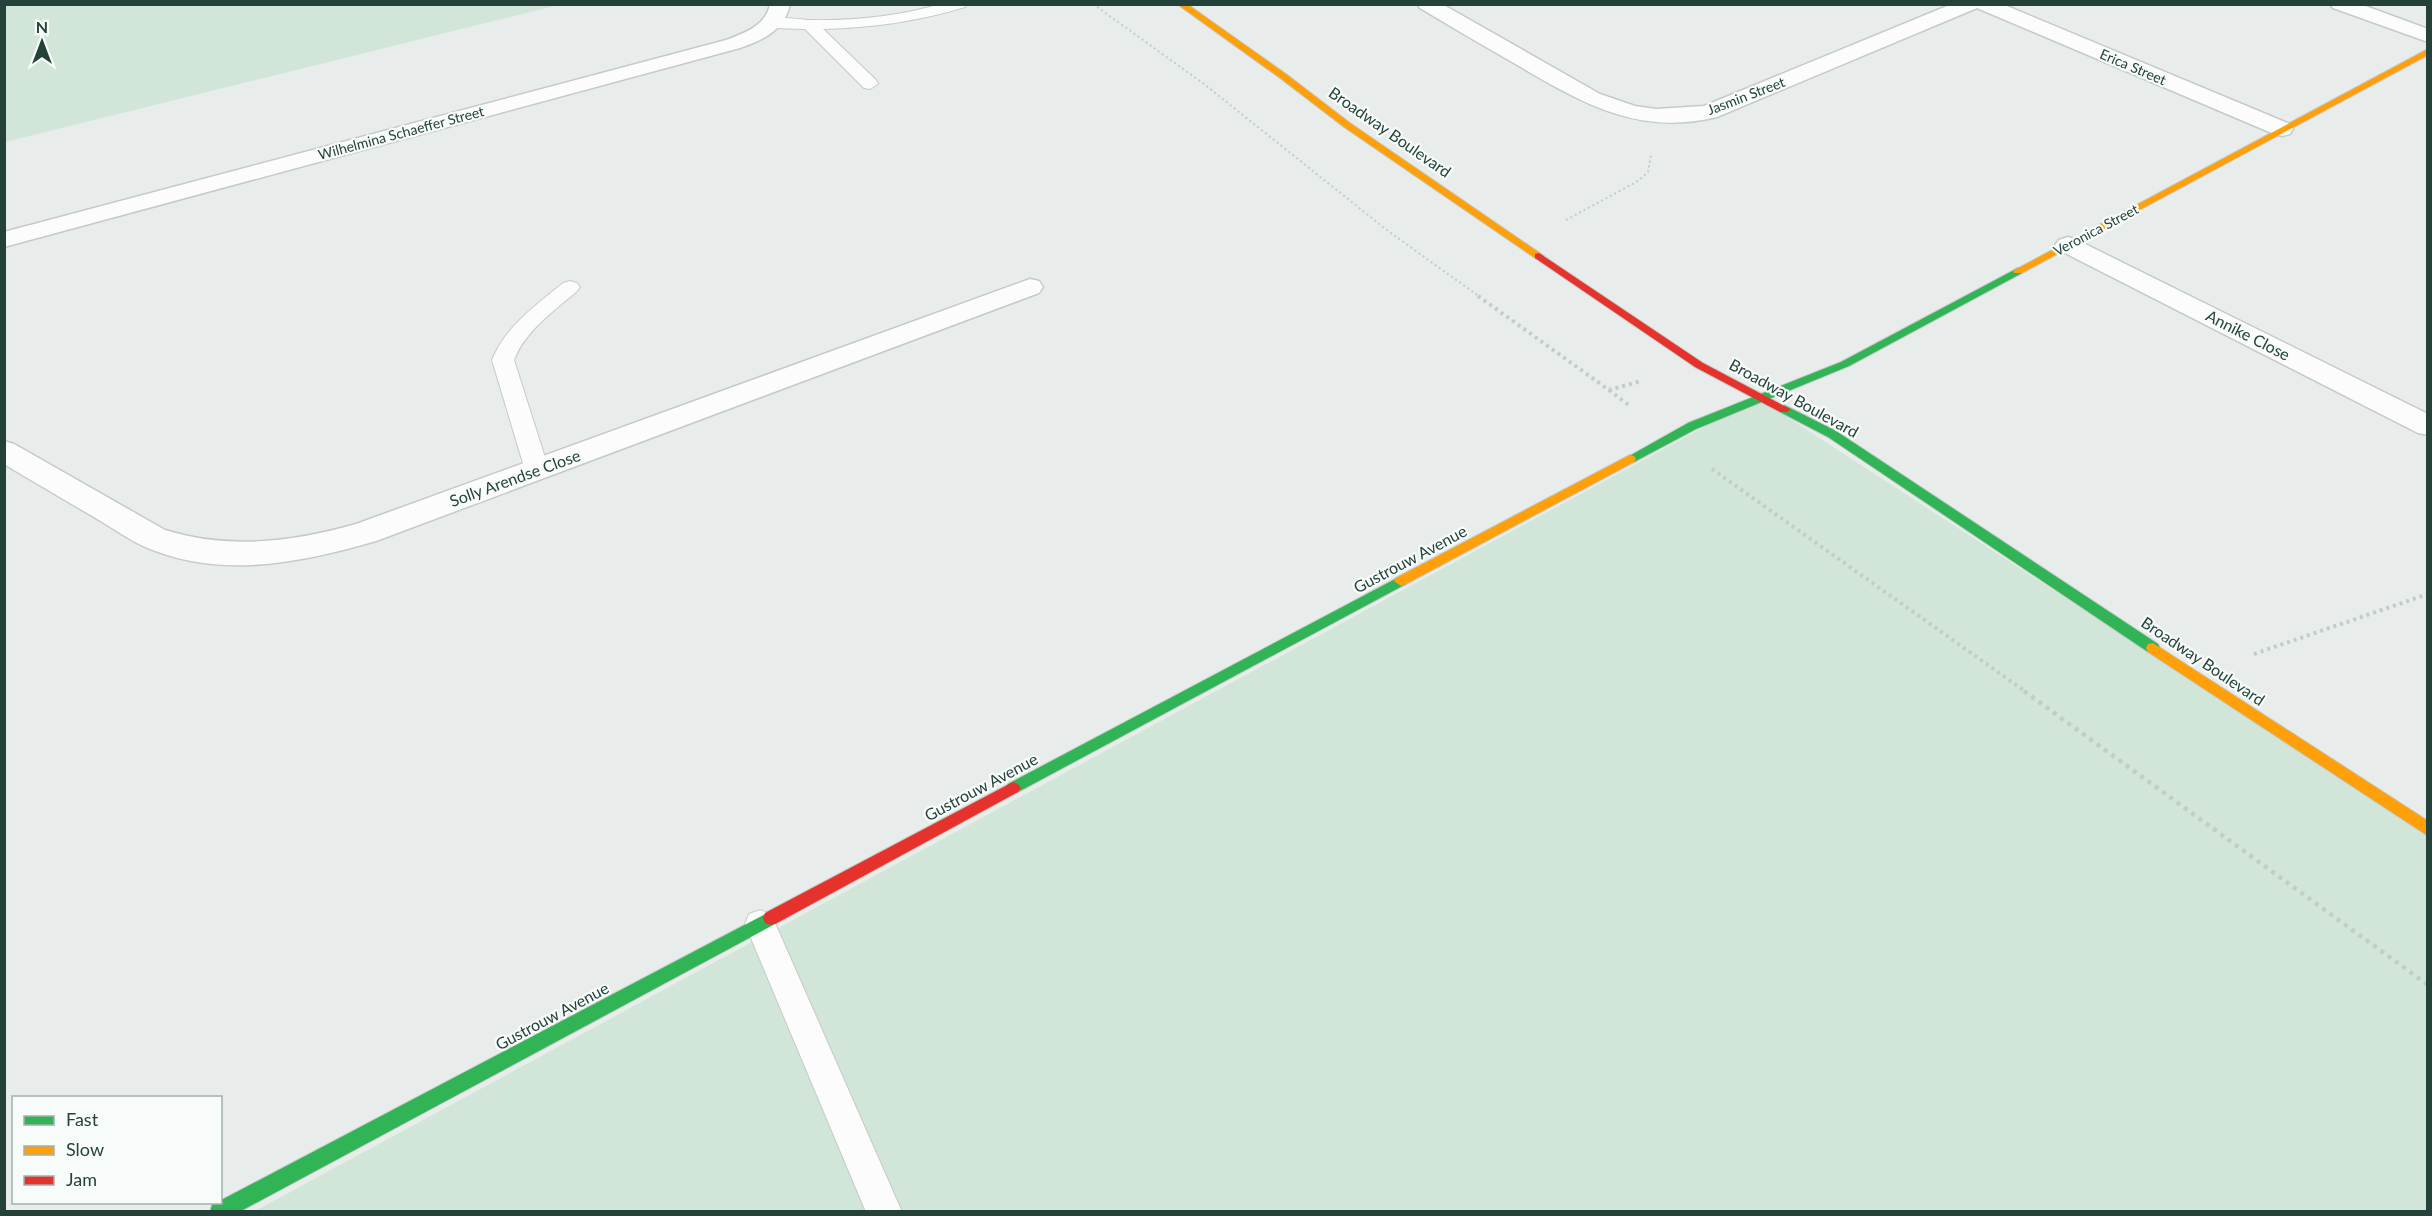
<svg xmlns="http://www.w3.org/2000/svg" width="2432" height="1216" font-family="Lato,sans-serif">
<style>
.green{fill:#d1e6d8}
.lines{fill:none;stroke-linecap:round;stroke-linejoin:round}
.lane-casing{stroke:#c5cac8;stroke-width:2}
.street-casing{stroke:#c5cac8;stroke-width:3}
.fast-casing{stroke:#c3cbc8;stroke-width:2}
.slow-casing{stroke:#c3cbc8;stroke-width:2}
.jam-casing{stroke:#c3cbc8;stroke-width:2}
.path-far2{stroke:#c3ccca;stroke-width:2;stroke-dasharray:2 3;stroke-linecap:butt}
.path-far1{stroke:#c3ccca;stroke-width:4;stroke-dasharray:3 4;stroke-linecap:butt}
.path{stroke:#c3ccca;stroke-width:4.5;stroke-dasharray:4 5;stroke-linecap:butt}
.lane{fill:#fcfcfc;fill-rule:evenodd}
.street{fill:#fcfcfc;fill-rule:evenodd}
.fast{fill:#30b455;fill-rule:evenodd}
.slow{fill:#ff9f0a;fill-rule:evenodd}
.jam{fill:#e5322d;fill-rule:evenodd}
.labels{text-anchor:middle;stroke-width:4.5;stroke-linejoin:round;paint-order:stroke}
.far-street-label{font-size:14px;fill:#24423a;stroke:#f7fbf9}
.street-label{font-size:16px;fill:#24423a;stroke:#f7fbf9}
</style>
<rect width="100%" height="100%" fill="#e8edeb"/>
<g class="green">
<polygon points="5,4 559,4 559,5 5,142"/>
<polygon points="1758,398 2427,833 2427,1211 253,1212"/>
</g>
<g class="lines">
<g class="lane-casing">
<g id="lane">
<path d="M941,4H967L965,7C919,21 872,28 823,29L876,80L878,84L870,89L864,88L805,29L773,28L765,23C773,14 799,20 810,20C854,21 899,16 941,4Z"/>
<path d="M570,281L577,283L580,287L577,291C553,312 526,330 514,360L549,470L545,476L537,478L529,476L525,470L492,360C506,326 535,306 563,283Z"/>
<polygon points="760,910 771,914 902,1212 866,1212 745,924 749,914"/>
</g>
</g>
<g class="street-casing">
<g id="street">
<path d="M770,4H790C785,30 763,40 740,48L4,247V232L726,40C744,33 766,26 770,4Z"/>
<path d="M1417,4H1442L1600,94L1635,106L1656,109L1704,106L1952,4H2002L2290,124L2293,129L2290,134L2282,136L2274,134L1977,8L1717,117C1639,136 1584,104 1519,66C1486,47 1453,28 1420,8Z"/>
<polygon points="2330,4 2360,4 2428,29 2428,42 2333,8"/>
<polygon points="2068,237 2077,240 2428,414 2428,435 2418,433 2059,250 2055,245 2059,240"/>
<path d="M1030,279L1039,281L1043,287L1039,293L376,541C300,563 218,580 143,546C128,539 114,529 99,520C68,502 36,483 4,464V441L14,444L165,530C229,550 292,542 356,524Z"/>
</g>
</g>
<g class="fast-casing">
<g id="fast">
<polygon points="2018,268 2022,269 2022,273 1849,366 1696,429 1634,462 1626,462 1624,459 1688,423 1841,362"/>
<polygon points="1784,405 1836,431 2158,644 2160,648 2158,652 2148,652 1828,437 1780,412 1778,409"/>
<polygon points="1401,576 1408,581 1406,584 1018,792 1013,794 1008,792 1005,788 1008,784"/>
<polygon points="771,911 777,913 779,918 777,923 239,1212 210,1212 212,1205"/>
</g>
</g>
<g class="slow-casing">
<g id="slow">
<polygon points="1177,4 1187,4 1286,74 1350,123 1544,256 1539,259 1535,258 1344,127 1280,78"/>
<polygon points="2428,49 2428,55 2022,273 2014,273 2013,271"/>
<polygon points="1630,455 1634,456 1636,459 1634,462 1406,584 1401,586 1394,581 1396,578"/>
<polygon points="2153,643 2428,821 2428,836 2148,652 2146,648 2148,644"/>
</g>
</g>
<g class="jam-casing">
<g id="jam">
<polygon points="1539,253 1703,363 1790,409 1788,412 1780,412 1695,367 1535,258 1535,254"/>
<polygon points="1013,782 1018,784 1021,788 1018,792 777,923 771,925 765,923 763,918 765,913"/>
</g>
</g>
<g class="path-far2">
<polyline points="1093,4 1204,84 1388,231 1480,297"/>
<polyline points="1566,220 1638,181 1648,172 1651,155"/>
</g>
<g class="path-far1">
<polyline points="1478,296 1609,390 1641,381"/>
<polyline points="1609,390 1630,406"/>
<polyline points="1712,469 2026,692"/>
<polyline points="2254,654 2428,594"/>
</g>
<polyline class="path" points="2024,691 2428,985"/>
<use href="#lane" class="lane"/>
<use href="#street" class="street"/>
<use href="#fast" class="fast"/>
<use href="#slow" class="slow"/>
<use href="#jam" class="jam"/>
</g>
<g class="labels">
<g class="far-street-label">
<text transform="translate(2133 67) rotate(23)" y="5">Erica Street</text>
<text transform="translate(1746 96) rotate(-21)" y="5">Jasmin Street</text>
<text transform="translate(401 133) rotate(-15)" y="5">Wilhelmina Schaeffer Street</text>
<text transform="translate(2096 230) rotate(-28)" y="5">Veronica Street</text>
</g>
<g class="street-label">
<text transform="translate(1390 132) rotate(35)" y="6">Broadway Boulevard</text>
<text transform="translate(2248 335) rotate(27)" y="6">Annike Close</text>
<text transform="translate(1794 398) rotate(29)" y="6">Broadway Boulevard</text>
<text transform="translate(515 478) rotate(-20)" y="6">Solly Arendse Close</text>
<text transform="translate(1410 559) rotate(-28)" y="6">Gustrouw Avenue</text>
<text transform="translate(2203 661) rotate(34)" y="6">Broadway Boulevard</text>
<text transform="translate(981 787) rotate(-28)" y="6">Gustrouw Avenue</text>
<text transform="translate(552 1016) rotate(-28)" y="6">Gustrouw Avenue</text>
</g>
</g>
<rect width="2432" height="1216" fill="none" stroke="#24423a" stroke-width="12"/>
<rect x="12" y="1096" width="210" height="108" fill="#f7fbf9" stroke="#a3b1ad" stroke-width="1.5"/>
<rect x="24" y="1116" width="30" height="9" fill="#30b455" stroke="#a3b1ad" stroke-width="1.5"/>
<text x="66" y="1126" font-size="18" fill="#24423a">Fast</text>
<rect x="24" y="1146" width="30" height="9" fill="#ff9f0a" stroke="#a3b1ad" stroke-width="1.5"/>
<text x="66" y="1156" font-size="18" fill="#24423a">Slow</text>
<rect x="24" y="1176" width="30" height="9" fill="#e5322d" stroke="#a3b1ad" stroke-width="1.5"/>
<text x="66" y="1186" font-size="18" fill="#24423a">Jam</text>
<g transform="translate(42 42)" stroke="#f7fbf9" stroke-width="4.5" paint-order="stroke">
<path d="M0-4.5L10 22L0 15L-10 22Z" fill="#24423a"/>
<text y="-9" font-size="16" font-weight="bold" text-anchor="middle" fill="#24423a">N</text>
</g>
</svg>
